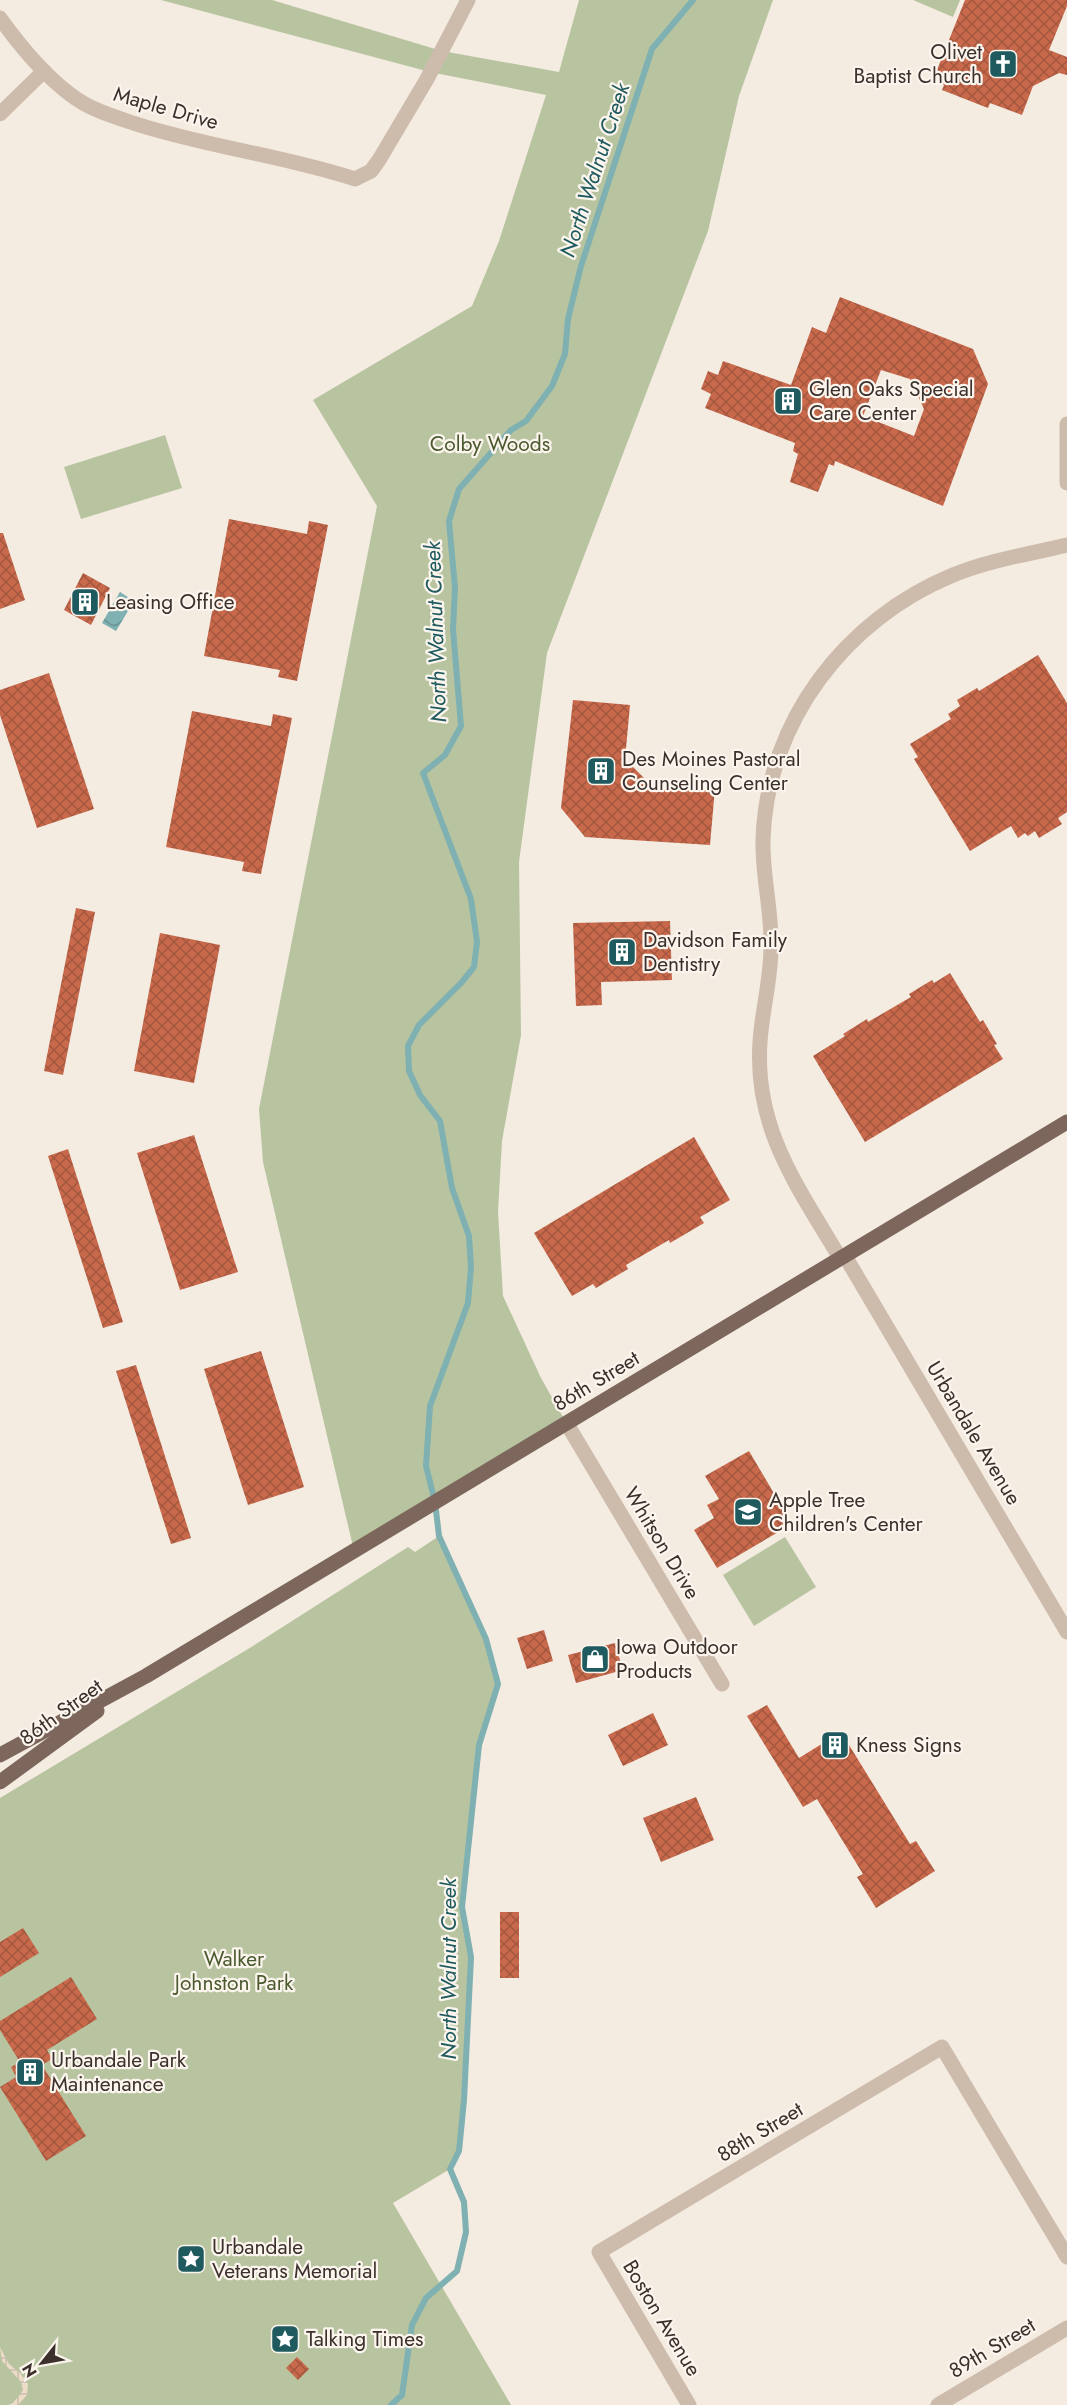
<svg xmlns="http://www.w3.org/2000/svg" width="1067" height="2405" font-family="Jost,sans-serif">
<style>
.green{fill:#b8c4a0}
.plaza{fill:url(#plaza-grid)}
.water{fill:url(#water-waves)}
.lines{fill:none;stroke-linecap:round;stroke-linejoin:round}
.stream{stroke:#7fb0b2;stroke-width:6}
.building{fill:url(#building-cross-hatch);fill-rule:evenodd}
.minor{stroke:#cdbbac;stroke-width:15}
.primary{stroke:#7d675c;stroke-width:15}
.labels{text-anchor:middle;stroke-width:4.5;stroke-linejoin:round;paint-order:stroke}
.poi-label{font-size:21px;fill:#3b302b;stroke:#fbf5ee;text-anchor:start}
.street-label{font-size:21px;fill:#3b302b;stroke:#fbf5ee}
.park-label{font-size:21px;fill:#4a5a2e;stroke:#fbf5ee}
.water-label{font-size:22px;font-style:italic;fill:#1f5a5e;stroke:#fbf5ee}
</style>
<defs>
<pattern id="plaza-grid" width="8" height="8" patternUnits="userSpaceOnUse" patternTransform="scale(1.5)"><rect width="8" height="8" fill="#ecdcc8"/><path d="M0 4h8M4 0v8" fill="none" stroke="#cbbdac"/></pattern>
<pattern id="water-waves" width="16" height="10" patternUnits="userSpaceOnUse" patternTransform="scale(1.5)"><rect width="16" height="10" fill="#7fb0b2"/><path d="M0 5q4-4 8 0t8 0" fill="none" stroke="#699091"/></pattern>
<pattern id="building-cross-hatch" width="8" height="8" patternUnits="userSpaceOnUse" patternTransform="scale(1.5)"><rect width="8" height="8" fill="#c8694b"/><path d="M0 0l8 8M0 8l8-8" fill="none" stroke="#a4573f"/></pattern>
</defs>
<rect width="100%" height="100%" fill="#f4ebe1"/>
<g class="green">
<polygon points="161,0 272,0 442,51 559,72 579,0 773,0 739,96 708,231 547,653 519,862 521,1035 502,1141 498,1211 503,1296 541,1378 567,1424 354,1551 263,1162 259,1109 377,506 313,400 472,306 499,241 546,95 430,72"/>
<polygon points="913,0 960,0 953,17"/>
<polygon points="165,435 182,488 81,519 64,467"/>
<polygon points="439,1536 486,1639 498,1684 479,1745 462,1907 471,1957 464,2100 459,2151 450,2169 393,2203 511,2405 0,2405 0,1798 253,1646 408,1547 415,1552"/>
<polygon points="785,1537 816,1587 754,1626 723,1575"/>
</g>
<polygon class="plaza" points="0,2347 9,2364 20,2373 28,2384 27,2395 18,2405 8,2405 13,2403 21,2393 23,2390 21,2382 2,2361"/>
<polygon class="water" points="120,592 134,601 116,631 102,623"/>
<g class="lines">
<polyline class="stream" points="391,2405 402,2395 412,2325 426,2298 457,2271 466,2232 464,2202 450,2169 459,2151 464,2100 471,1957 462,1907 479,1745 498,1684 486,1639 439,1536 435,1502 426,1466 430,1406 468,1303 471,1267 469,1236 452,1188 440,1121 420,1095 409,1071 408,1046 419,1025 461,983 474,967 477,942 471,899 423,773 445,755 461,726 453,629 455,588 449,521 459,489 511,430 526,421 552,386 565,354 568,319 581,266 652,49 693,0"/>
</g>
<g class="building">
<polygon points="965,0 1067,0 1067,6 1049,50 1067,57 1067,75 1059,73 1033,86 1022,115 990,103 988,108 942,90 944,85 933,80"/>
<path d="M840,297L973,349L988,384L943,506L835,461L834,466L829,464L818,492L790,482L798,454L793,451L795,443L705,408L711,394L701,389L708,371L718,375L723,361L791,385L812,327L826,333ZM881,370L910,379L924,409L914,436L863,416Z"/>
<polygon points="229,519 307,534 309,521 328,525 297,681 278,677 280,670 204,656"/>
<polygon points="0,533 3,533 25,600 0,609"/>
<polygon points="83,573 110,588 91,625 64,610"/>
<polygon points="1038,655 1067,703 1067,812 1058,818 1062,824 1039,838 1035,831 1028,836 1025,833 1018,838 1011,826 970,851 914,759 918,757 910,744 951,719 948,714 960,706 957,700 977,688 979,691"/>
<polygon points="49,673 94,809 37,828 0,715 0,690"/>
<polygon points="573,700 630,705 625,759 649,783 715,788 710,845 585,837 561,808"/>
<polygon points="192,711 271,726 273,714 292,718 261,874 242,871 244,862 166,847"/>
<polygon points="76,908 95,912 63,1075 44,1071"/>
<polygon points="670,921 672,980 601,982 602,1005 576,1006 573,923"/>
<polygon points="160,933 220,945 194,1083 134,1071"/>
<polygon points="950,973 980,1022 983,1020 997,1044 994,1045 1003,1059 865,1142 813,1056 845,1036 843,1034 867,1019 868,1022 911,997 909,994 932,980 934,983"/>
<polygon points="194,1135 238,1272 180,1290 137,1153"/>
<polygon points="694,1137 730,1200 700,1217 704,1223 670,1243 669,1240 626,1265 628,1269 596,1288 593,1284 572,1296 534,1233"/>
<polygon points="68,1149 123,1322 103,1328 48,1156"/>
<polygon points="261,1351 304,1487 248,1505 204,1369"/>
<polygon points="136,1365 191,1538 171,1544 116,1371"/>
<polygon points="749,1451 792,1524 717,1568 694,1530 714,1518 707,1505 719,1499 705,1476"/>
<polygon points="544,1630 553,1661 527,1669 517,1638"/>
<polygon points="615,1643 623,1670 576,1683 568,1655"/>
<polygon points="767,1705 799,1758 841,1732 910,1844 916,1841 935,1871 876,1908 857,1877 863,1874 817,1799 803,1807 747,1716"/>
<polygon points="653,1713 668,1745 623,1766 608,1735"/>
<polygon points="696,1797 714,1840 661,1862 643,1818"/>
<rect x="500" y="1912" width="19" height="66"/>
<polygon points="23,1928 39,1953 0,1977 0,1942"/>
<polygon points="71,1977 97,2019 47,2050 52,2059 42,2065 86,2136 46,2161 0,2087 16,2077 11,2067 20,2062 0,2030 0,2021"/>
<polygon points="297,2357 309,2369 298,2380 286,2368"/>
</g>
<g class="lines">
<g class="minor">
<path d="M0,18C20,46 43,74 71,95C89,109 112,116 133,123C206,147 282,155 355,179L371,171L379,160L427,79L468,0"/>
<polyline points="0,114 44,71"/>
<polyline points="1067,424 1067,483"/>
<polyline points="845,1256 1067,1632"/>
<path d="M840,1258C798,1187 754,1129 760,1042C762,1010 771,980 771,947C772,911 762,876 763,839C767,721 846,619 953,575C989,560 1030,554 1067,545"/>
<polyline points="567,1424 722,1684"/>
<polyline points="689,2405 599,2252 942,2047 1067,2257"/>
<polyline points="938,2405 1067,2328"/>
</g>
<g class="primary">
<polyline points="0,1755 146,1676 1067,1122"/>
<polyline points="0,1782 97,1711"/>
</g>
</g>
<defs>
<g id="church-square" transform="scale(1.5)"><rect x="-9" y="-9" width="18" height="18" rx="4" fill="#1f5a5e" stroke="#fbf5ee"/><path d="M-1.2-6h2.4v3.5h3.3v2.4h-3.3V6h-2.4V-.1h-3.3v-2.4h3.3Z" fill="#fff"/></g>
<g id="building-square" transform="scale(1.5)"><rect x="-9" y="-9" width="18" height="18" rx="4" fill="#1f5a5e" stroke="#fbf5ee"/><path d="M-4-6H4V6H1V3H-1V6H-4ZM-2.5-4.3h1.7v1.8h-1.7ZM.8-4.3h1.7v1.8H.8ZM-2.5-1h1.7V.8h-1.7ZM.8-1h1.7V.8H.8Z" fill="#fff"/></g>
<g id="school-square" transform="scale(1.5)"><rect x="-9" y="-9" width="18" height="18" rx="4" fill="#1f5a5e" stroke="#fbf5ee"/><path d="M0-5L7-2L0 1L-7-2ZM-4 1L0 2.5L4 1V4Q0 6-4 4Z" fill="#fff"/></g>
<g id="shop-square" transform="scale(1.5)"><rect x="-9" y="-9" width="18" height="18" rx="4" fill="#1f5a5e" stroke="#fbf5ee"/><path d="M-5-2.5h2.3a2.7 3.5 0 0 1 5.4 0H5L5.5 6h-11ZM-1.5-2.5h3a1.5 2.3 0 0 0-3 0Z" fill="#fff"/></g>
<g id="sight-square" transform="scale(1.5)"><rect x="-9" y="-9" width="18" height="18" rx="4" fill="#1f5a5e" stroke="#fbf5ee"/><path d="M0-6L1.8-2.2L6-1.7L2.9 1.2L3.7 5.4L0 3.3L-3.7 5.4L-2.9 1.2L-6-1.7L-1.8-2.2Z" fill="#fff"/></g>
</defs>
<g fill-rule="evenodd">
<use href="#church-square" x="1003" y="64"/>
<use href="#building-square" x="788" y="401"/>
<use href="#building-square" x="85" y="602"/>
<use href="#building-square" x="601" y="771"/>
<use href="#building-square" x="622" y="952"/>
<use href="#school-square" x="748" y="1512"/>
<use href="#shop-square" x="595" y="1659"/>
<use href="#building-square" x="835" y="1745"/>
<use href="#building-square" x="30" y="2072"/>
<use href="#sight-square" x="191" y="2259"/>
<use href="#sight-square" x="285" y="2339"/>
</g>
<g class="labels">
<g class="poi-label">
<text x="982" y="59" text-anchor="end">Olivet<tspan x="982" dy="24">Baptist Church</tspan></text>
<text x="809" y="396">Glen Oaks Special<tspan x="809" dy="24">Care Center</tspan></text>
<text x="106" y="609">Leasing Office</text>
<text x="622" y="766">Des Moines Pastoral<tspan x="622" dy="24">Counseling Center</tspan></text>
<text x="643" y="947">Davidson Family<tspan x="643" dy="24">Dentistry</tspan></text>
<text x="769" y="1507">Apple Tree<tspan x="769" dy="24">Children's Center</tspan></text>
<text x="616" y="1654">Iowa Outdoor<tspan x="616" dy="24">Products</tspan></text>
<text x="856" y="1752">Kness Signs</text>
<text x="51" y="2067">Urbandale Park<tspan x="51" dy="24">Maintenance</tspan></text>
<text x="212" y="2254">Urbandale<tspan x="212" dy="24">Veterans Memorial</tspan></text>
<text x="306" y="2346">Talking Times</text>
</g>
<g class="street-label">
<text transform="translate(166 108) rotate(16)" y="7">Maple Drive</text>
<text transform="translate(596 1381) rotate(-31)" y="7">86th Street</text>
<text transform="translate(974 1433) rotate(59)" y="7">Urbandale Avenue</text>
<text transform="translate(662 1543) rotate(59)" y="7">Whitson Drive</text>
<text transform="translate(61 1712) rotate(-36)" y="7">86th Street</text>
<text transform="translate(760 2132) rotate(-31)" y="7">88th Street</text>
<text transform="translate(662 2318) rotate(59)" y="7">Boston Avenue</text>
<text transform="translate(992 2348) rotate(-31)" y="7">89th Street</text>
</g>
<g class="park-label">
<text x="490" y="451">Colby Woods</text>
<text x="234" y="1966">Walker<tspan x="234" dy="24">Johnston Park</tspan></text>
</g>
<g class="water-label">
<text transform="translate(594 170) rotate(-72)" y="8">North Walnut Creek</text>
<text transform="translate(435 632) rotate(-92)" y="8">North Walnut Creek</text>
<text transform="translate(448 1969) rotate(-90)" y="8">North Walnut Creek</text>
</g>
</g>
<g transform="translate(42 2363) rotate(239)" stroke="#fbf5ee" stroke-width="4.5" paint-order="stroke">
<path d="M0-4.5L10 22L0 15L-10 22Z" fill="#3b302b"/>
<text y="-9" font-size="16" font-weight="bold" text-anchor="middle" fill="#3b302b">N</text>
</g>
</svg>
